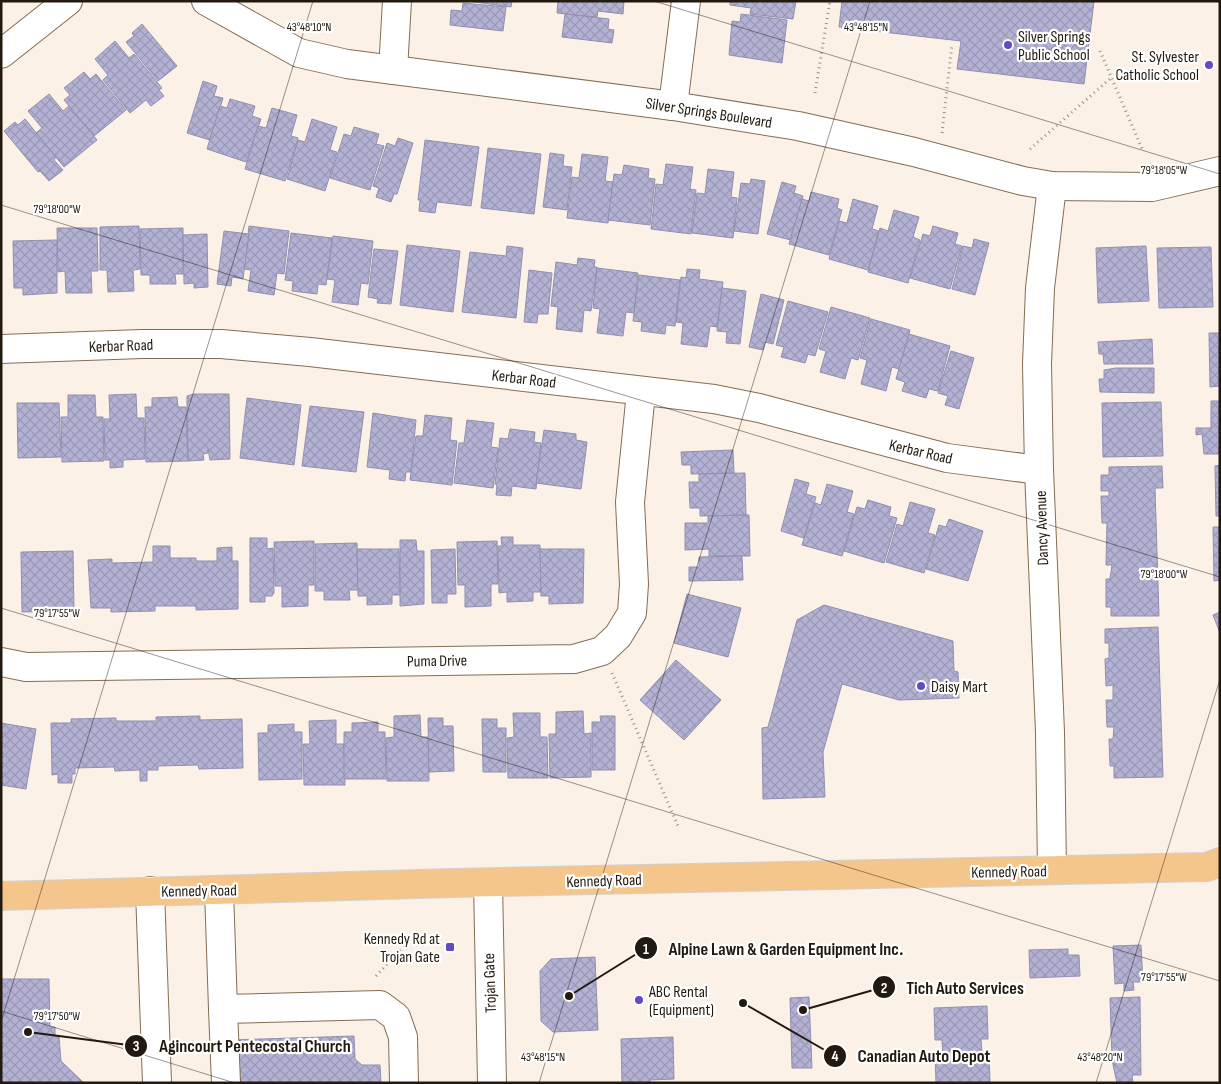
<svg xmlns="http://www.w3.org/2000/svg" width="1221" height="1084" font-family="'Sofia Sans Condensed',sans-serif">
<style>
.building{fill:url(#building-cross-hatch);stroke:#918fb0}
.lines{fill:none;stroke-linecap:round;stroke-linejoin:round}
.minor-casing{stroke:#846d53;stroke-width:30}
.major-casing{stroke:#d3d1cf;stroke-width:30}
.path{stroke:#9a9085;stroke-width:3;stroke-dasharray:1 4;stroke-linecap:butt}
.minor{stroke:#fff;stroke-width:28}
.major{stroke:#f4c68b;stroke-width:28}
.ticks{fill:none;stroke:#22190f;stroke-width:1;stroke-opacity:0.45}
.poi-dot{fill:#644bc4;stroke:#fff;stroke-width:2}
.labels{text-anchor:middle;stroke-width:4.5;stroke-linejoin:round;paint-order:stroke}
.poi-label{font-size:16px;fill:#22190f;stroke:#fff;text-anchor:start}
.street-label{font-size:16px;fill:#22190f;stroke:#fff}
.ticks-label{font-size:12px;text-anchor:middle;fill:#22190f;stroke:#fff;stroke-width:4.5;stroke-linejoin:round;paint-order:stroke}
.leader{fill:none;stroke:#22190f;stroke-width:2}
.callout-dot{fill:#22190f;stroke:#fff;stroke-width:2}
.mark-label{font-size:15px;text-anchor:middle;font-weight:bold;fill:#fff}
.callout-label{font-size:18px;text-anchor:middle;font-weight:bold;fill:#22190f;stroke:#fff;stroke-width:4.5;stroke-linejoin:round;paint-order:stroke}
</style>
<defs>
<pattern id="building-cross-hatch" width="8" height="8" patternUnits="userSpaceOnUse" patternTransform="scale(1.25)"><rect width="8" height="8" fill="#b4b2d4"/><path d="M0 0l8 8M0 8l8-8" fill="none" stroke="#9a98b5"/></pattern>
</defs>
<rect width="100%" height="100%" fill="#fcf1e6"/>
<g class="building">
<polygon points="468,1 512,1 511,7"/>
<polygon points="558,1 624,1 623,14 598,11 597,17 557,13"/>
<polygon points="730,1 796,1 793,19 750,14 751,8 730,5"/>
<polygon points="842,1 1094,1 1084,84 957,69 961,41 839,27"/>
<polygon points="463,3 506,7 503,31 450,25 451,10 462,11"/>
<polygon points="565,14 609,19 608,29 614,30 612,43 562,37"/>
<polygon points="741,14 787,20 782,63 729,55 732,21 740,22"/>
<polygon points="142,24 177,66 158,81 126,42 134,36 132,33"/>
<polygon points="115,41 129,58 134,54 162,88 159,90 164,96 151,106 146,100 130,113 103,80 108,75 95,59"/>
<polygon points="84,72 90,79 96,74 126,110 94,136 64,100 70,95 64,88"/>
<polygon points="203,81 217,86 214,96 223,98 210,140 187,133"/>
<polygon points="49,94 63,111 69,106 97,140 64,167 36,133 42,128 28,111"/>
<polygon points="230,99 255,106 252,116 261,119 246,162 207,149 220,106 227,108"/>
<polygon points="272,108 297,115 291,136 298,138 285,181 245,169 258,126 266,128"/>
<polygon points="25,119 56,157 54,160 63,170 49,181 40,171 38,172 4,131 15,122 18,125"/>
<polygon points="312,119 337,127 330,150 337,152 325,191 287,179 298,140 305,142"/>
<polygon points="354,127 379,134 376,144 384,146 370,190 330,178 344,134 351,136"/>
<polygon points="398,138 413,143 397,194 394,194 391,202 376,197 379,188 373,186 387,143 395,146"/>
<polygon points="425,140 479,147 471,206 437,202 435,213 419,211 420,200 418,200"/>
<polygon points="488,148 541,154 534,214 481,208"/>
<polygon points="550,153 564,155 563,166 572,167 567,210 543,207"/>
<polygon points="582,154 608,157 605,181 613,182 608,223 567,218 572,177 579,178"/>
<polygon points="666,164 693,167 690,189 696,190 691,234 651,229 656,184 663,185"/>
<polygon points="624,165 649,169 648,178 655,179 650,225 608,220 614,174 622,175"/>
<polygon points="708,169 734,172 731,197 737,198 733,238 692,233 697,193 705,194"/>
<polygon points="751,179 765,181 758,234 734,231 741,183 750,184"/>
<polygon points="782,182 796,186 794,193 803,196 791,240 767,234"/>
<polygon points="811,192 839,199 837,208 842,210 829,255 789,244 802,199 809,201"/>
<polygon points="853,199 878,206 872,229 879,231 868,270 829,259 839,221 847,223"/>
<polygon points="894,210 919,217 913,237 920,240 908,283 868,272 880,228 888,231"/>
<polygon points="139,226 140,267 140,269 133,270 134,291 108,292 107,270 100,270 100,227"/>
<polygon points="249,226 289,231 284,274 277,273 274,295 248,291 251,270 244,269"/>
<polygon points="933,226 958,233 955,244 962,246 950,289 910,278 923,234 930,236"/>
<polygon points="57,228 97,228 98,269 98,271 91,271 92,293 66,293 65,271 58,272"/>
<polygon points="183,228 183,274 175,274 176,284 150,284 150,275 141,275 140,229"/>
<polygon points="224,231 249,234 243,279 232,277 231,286 217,284"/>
<polygon points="291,233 332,238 326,285 318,284 317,294 292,291 293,281 285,280"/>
<polygon points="207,234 208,287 194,288 194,283 184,284 183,235"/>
<polygon points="333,236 373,241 368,284 361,283 358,305 332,302 335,280 327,279"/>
<polygon points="974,239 989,243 975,295 952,289 963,246 972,248"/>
<polygon points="57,240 57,293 23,295 23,288 14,288 13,241"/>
<polygon points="407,245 460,251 453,312 400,305"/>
<polygon points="507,246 523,248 516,318 462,312 470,252 506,256"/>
<polygon points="1146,246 1149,301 1098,303 1096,248"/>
<polygon points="1211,247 1213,307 1159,308 1157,248"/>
<polygon points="374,249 398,251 391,304 377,303 378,299 368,297"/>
<polygon points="578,258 595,260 594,267 597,267 591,311 584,310 582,332 556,329 558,307 551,306 556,262 577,265"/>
<polygon points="597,268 638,273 634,313 626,312 623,336 597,333 600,309 593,308"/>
<polygon points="687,269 700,270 699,279 723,282 717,327 710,326 707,347 681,344 683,323 676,322 681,277 686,278"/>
<polygon points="529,270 552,273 548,314 538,314 537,323 524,322"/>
<polygon points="639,275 680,280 675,326 666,325 665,334 641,331 642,322 633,321"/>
<polygon points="722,288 746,291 740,344 726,343 727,332 717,331"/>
<polygon points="761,294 784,300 773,344 765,342 763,350 749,347"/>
<polygon points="788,301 828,312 815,356 808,354 805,363 781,357 784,347 776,345"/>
<polygon points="831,307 870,318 858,360 851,358 845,379 820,372 826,351 819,349"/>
<polygon points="871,319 910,330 899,369 892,367 886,391 861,384 867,360 860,358"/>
<polygon points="1209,333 1220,333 1220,386 1210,387"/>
<polygon points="909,334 950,346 938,391 929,389 926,398 902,391 905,382 896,379"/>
<polygon points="1152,339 1153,364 1104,364 1103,354 1099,354 1098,342"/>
<polygon points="951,351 974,358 959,409 945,405 948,396 938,393"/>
<polygon points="1116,368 1154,368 1154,393 1100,392 1099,379 1104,379 1104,370"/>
<polygon points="136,394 137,418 144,418 145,459 123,460 123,467 110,468 110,460 105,460 104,419 110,419 109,395"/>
<polygon points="194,394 229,394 230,459 210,460 208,449 208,453 203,454 204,460 188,461 187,402 187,396"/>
<polygon points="68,395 95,395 96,417 103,417 104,461 62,462 61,417 68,417"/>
<polygon points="177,397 178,407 186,407 188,461 146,462 145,407 152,407 152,398"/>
<polygon points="247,398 301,405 294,465 240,458"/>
<polygon points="1211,401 1220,401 1220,454 1204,454 1202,434 1196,435 1196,428 1211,428"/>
<polygon points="1161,402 1163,456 1103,457 1102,403"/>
<polygon points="17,403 59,403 61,457 18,458"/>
<polygon points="310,406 364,412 356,472 302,466"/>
<polygon points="373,413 416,420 411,472 406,472 405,481 389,479 390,470 367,467"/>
<polygon points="425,415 452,418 450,440 457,441 452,485 410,480 416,436 423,436"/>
<polygon points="467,420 494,423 491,447 498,448 493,488 454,483 459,443 464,443"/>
<polygon points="510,429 535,432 534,442 541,443 536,489 512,486 511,496 496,495 497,485 495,484 500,438 508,439"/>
<polygon points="544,430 576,434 576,440 587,442 581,489 536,483"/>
<polygon points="733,450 734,473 691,474 691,465 682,465 681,452"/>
<polygon points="1220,465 1220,516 1216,516 1215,466"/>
<polygon points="1162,466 1163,488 1155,488 1159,616 1111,616 1111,607 1106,607 1106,579 1110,579 1112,565 1106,565 1107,523 1102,523 1101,496 1109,496 1109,491 1101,491 1101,475 1109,475 1109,467"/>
<polygon points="745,473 746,515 700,516 700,508 690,508 689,482 699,482 699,474"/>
<polygon points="795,479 809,483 806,494 816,497 804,538 781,531"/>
<polygon points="827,484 853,491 847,512 854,514 842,556 802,545 815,503 821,505"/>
<polygon points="868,500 891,507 889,516 897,518 884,563 844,551 857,507 865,509"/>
<polygon points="910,502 935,509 928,533 935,535 924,573 886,562 897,524 903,526"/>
<polygon points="749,515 750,556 709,556 709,549 685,550 685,523 708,523 708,516"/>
<polygon points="949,519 983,531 968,581 926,569 939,525 946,527"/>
<polygon points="1213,527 1220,527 1220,580 1214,581"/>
<polygon points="501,537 513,537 513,545 540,545 541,592 533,592 533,601 507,602 507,592 499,593 498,546 502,546"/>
<polygon points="250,538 267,538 267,549 273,548 274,593 272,596 265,596 265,602 250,602"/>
<polygon points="400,540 416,540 417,551 424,551 424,604 400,606"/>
<polygon points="314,541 314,585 308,585 308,606 282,607 282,586 275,586 274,542"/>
<polygon points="497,541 498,584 491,584 491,606 465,607 465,585 458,585 457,542"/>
<polygon points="357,543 358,590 349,590 350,600 324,600 324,591 315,591 315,544"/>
<polygon points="153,546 170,546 170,558 196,558 196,561 217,561 217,548 232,547 232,561 238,561 238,609 196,610 196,606 155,606 155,611 111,612 111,608 91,608 88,560 112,559 112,563 153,562"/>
<polygon points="357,549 399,549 400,595 392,595 392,604 367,605 367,596 358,596"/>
<polygon points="455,549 456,594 447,594 447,603 432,603 431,550"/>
<polygon points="540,549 584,549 583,603 549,604 549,596 541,596"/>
<polygon points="73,551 74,611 22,612 21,552"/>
<polygon points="742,556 743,580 689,581 689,567 699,567 699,557"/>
<polygon points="687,594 741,608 728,657 674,643"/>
<polygon points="824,605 953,641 954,671 958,672 959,698 899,700 842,684 823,752 825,797 763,799 762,728 768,727 797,620"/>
<polygon points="1220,612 1220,633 1213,615"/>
<polygon points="1158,627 1163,777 1114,778 1114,766 1110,766 1109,739 1113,739 1114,727 1107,727 1106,700 1113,700 1113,685 1106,686 1105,659 1109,658 1109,643 1105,643 1105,629"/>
<polygon points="676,660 721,700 684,740 640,700"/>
<polygon points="583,711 584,734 591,733 591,777 550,778 549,734 556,734 556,712"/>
<polygon points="513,713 540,713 540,737 547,737 548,778 508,778 507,738 514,737"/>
<polygon points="420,715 421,737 428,737 429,781 387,781 386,738 394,737 394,716"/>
<polygon points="200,716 200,720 242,719 243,768 199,769 198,765 158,766 158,770 147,770 147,781 140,781 140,770 115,771 114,767 75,768 75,774 72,774 72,783 58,783 58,774 52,775 51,723 71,723 71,719 116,718 116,721 156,721 156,717"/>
<polygon points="600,716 615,716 615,770 592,770 592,722 601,722"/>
<polygon points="428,718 443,718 443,726 453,726 454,771 429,772"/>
<polygon points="482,719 497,719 497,728 506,728 506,772 483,772"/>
<polygon points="336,720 336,744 344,744 345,785 304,785 303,744 310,744 309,721"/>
<polygon points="378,722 378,732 385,732 386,779 344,779 344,732 352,732 352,723"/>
<polygon points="1,723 36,729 26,789 1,785"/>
<polygon points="294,724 294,732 302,732 302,779 259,780 258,733 268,733 268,725"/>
<polygon points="1141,945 1143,982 1133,982 1134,990 1124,991 1124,983 1115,984 1113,946"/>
<polygon points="1068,949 1068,955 1079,955 1080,976 1030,978 1029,950"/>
<polygon points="595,957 598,1030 553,1032 541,1021 540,971 551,959"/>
<polygon points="1,979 49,979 50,1027 55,1027 55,1037 59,1037 61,1061 84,1083 1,1083"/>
<polygon points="809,997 812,1068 792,1068 790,998"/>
<polygon points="1140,997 1141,1075 1132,1075 1133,1083 1117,1083 1112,1060 1110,998"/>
<polygon points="987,1006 988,1039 981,1039 982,1054 989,1054 990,1083 936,1083 935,1056 943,1056 942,1040 935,1040 934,1008"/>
<polygon points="354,1036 355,1059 362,1065 380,1065 381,1083 232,1083 231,1040"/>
<polygon points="673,1037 674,1079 650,1080 650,1083 622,1083 621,1039"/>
</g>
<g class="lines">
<g class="minor-casing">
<g id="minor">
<polyline points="206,1 299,53 347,64 673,106 798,126 914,152 1023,181 1052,186 1152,187 1220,171"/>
<polyline points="1,54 68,1"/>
<polyline points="393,70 397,1"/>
<polyline points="673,106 686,1"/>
<polyline points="1052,186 1040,288 1037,364 1039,470 1050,732 1052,870"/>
<polyline points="1,349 142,344 221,344 310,352 714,399 759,408 947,458 1039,470"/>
<polyline points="1,662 26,667 574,659 602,651 618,636 632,613 634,584 630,502 641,392"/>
<polyline points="488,883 492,1083"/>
<polyline points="219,890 223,1009 380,1005 396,1017 403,1037 404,1083"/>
<polyline points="150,891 157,1083"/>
<polyline points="223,1009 226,1083"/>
</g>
</g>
<g class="major-casing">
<polyline id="major" points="1,896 453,883 1207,867 1220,862"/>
</g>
<g class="path">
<polyline points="1100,51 1143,151"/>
<polyline points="815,93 830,1"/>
<polyline points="942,133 952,44"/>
<polyline points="1030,149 1111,78"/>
<polyline points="612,673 678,826"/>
<polyline points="376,976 418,931"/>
</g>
<use href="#minor" class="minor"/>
<use href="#major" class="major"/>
</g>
<path class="ticks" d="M654,1L1220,174M1,205L1220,577M1,608L1220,981M1,1011L235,1083M1,1022L313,1M539,1083L870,1M1096,1083L1220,679"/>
<g class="poi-dot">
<circle cx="1008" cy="45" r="5"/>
<circle cx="1209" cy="65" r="5"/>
<circle cx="921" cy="686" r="5"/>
<rect x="445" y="942" width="10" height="10" rx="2.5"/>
<circle cx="639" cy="1000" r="5"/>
</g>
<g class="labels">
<g class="poi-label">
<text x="1018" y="42">Silver Springs<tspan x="1018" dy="18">Public School</tspan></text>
<text x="1199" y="62" text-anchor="end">St. Sylvester<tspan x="1199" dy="18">Catholic School</tspan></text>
<text x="931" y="692">Daisy Mart</text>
<text x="440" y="944" text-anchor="end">Kennedy Rd at<tspan x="440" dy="18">Trojan Gate</tspan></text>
<text x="649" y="997">ABC Rental<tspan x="649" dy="18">(Equipment)</tspan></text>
</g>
<g class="street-label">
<text transform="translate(709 112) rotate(9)" y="6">Silver Springs Boulevard</text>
<text transform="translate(121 345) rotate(-2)" y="6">Kerbar Road</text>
<text transform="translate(524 378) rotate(7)" y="6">Kerbar Road</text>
<text transform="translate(921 451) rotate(13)" y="6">Kerbar Road</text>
<text transform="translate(1041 528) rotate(-92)" y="6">Dancy Avenue</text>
<text transform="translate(437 660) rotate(-1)" y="6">Puma Drive</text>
<text transform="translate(1009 871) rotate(-1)" y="6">Kennedy Road</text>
<text transform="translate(604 880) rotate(-2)" y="6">Kennedy Road</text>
<text transform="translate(199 890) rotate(-1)" y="6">Kennedy Road</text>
<text transform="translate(489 983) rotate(-92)" y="6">Trojan Gate</text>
</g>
</g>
<g class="ticks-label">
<text x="309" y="31">43°48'10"N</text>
<text x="866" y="31">43°48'15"N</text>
<text x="1164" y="174">79°18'05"W</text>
<text x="57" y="213">79°18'00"W</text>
<text x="1164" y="578">79°18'00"W</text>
<text x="57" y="617">79°17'55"W</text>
<text x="1164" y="981">79°17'55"W</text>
<text x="57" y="1020">79°17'50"W</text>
<text x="543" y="1061">43°48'15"N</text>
<text x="1100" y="1061">43°48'20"N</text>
</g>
<path class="leader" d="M569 996L646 948M803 1010L884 987M28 1032L136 1046M743 1003L835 1056"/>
<g class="callout-dot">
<circle cx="569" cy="996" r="5"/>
<circle cx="803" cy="1010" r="5"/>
<circle cx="28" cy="1032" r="5"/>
<circle cx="743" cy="1003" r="5"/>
<circle cx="646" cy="948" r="12"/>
<circle cx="884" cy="987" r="12"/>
<circle cx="136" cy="1046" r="12"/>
<circle cx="835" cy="1056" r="12"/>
</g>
<g class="mark-label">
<text x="646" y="954">1</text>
<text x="884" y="993">2</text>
<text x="136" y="1051">3</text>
<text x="835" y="1061">4</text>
</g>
<g class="callout-label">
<text x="786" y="955">Alpine Lawn &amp; Garden Equipment Inc.</text>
<text x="965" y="994">Tich Auto Services</text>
<text x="255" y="1052">Agincourt Pentecostal Church</text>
<text x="924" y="1062">Canadian Auto Depot</text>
</g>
<rect width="1221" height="1084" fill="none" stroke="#22190f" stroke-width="5"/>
</svg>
